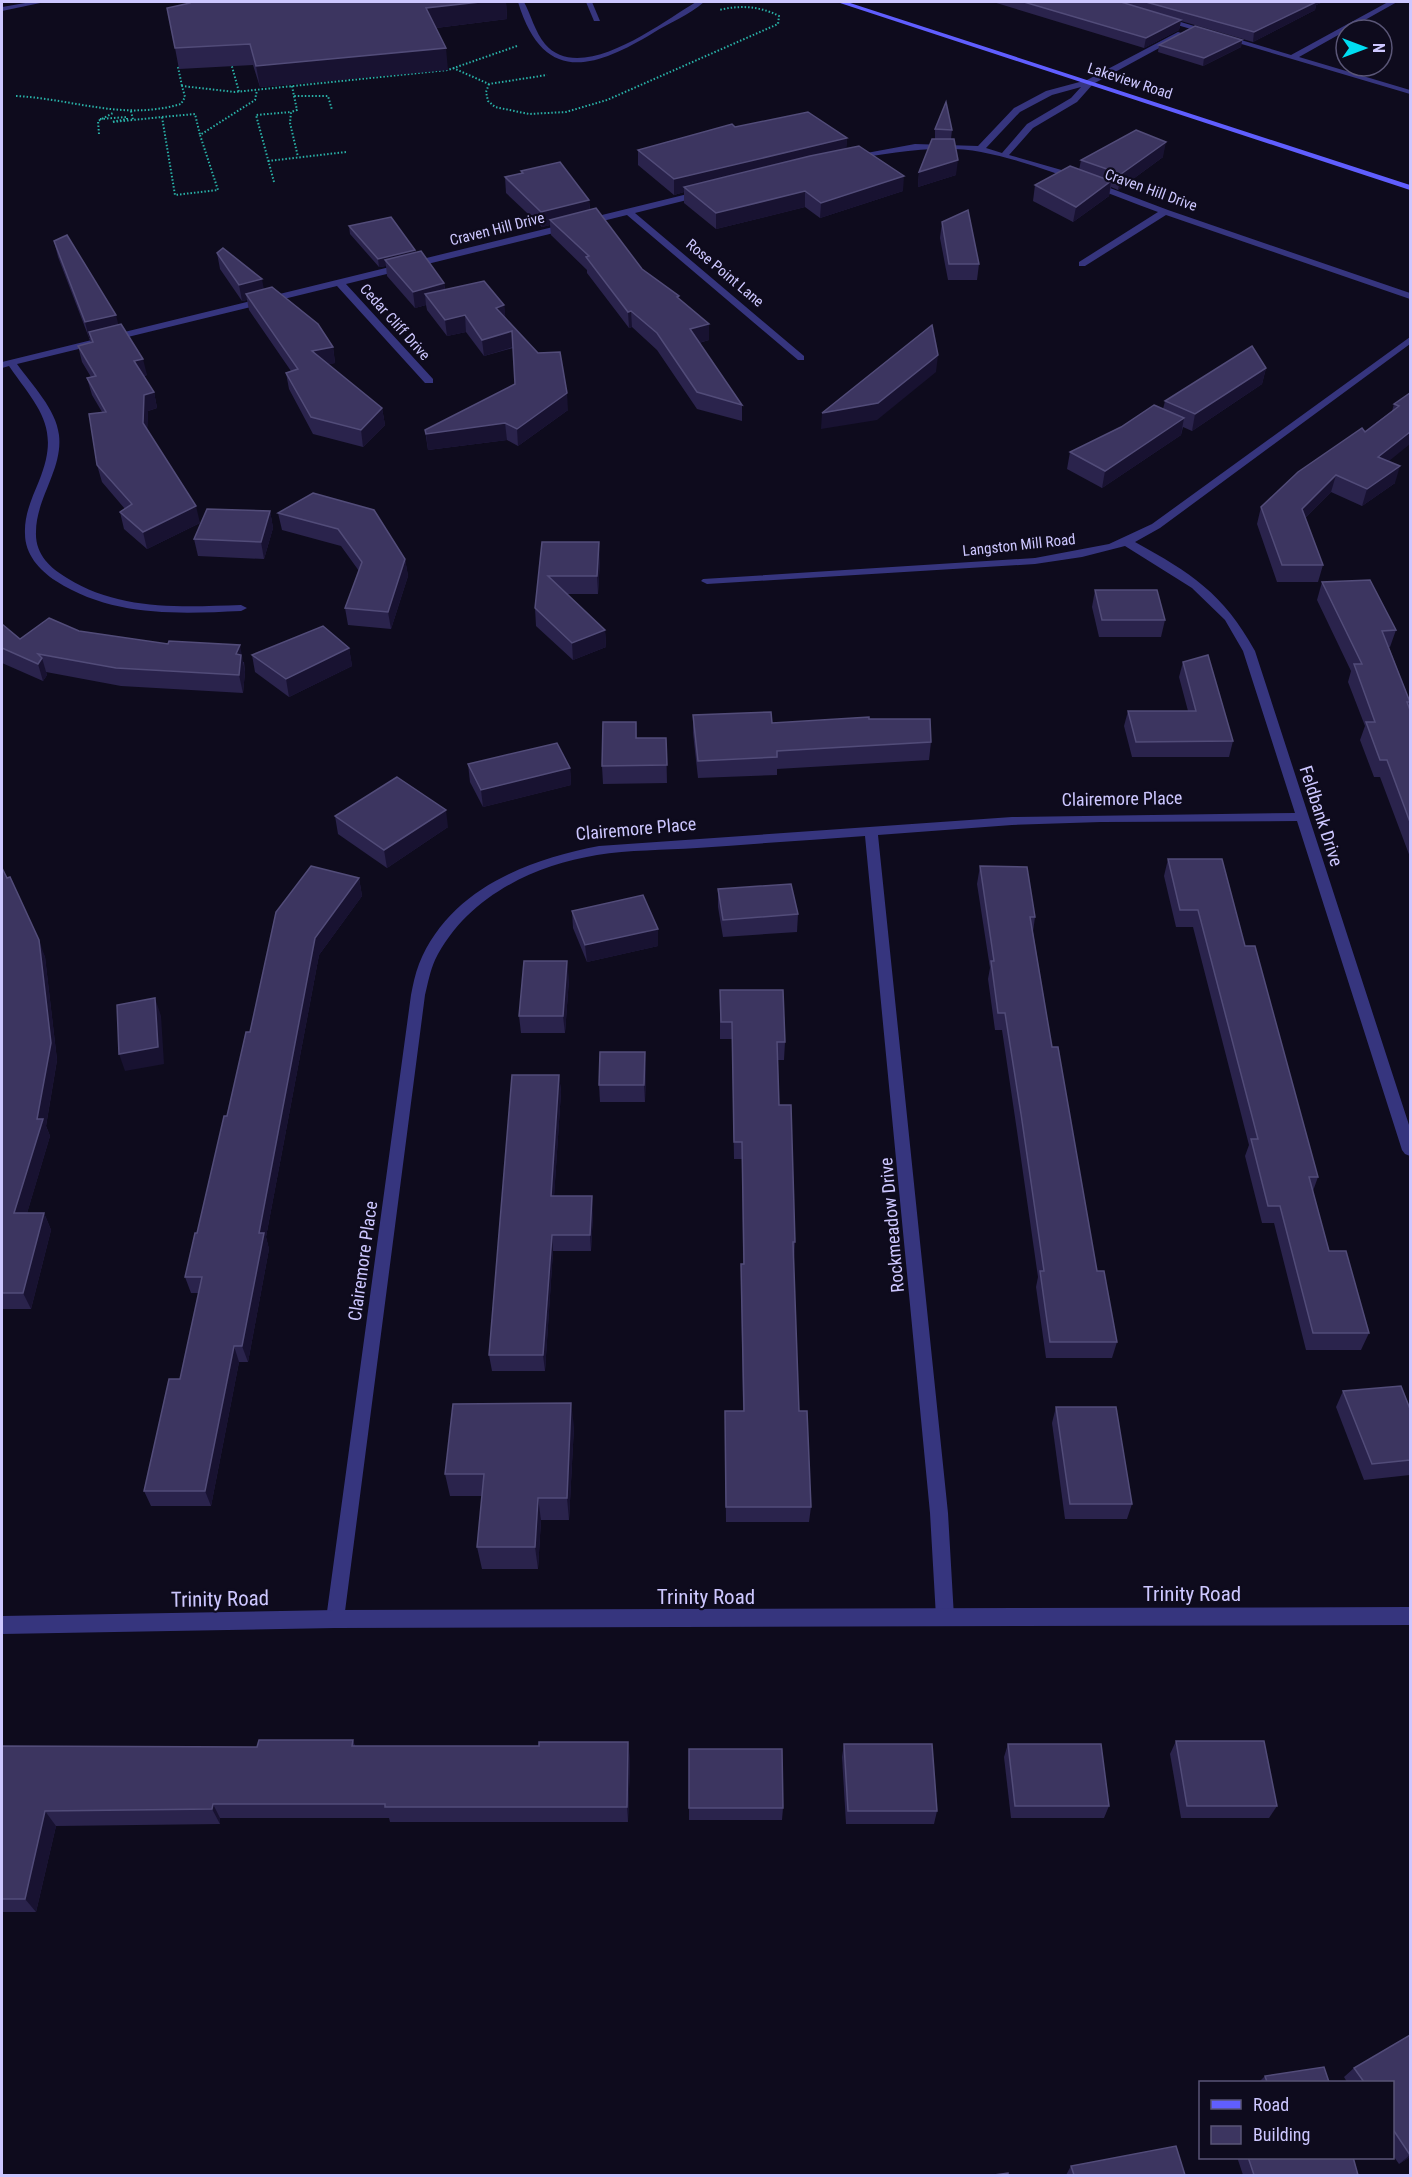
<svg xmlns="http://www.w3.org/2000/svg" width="1412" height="2177" font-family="'Roboto Condensed',sans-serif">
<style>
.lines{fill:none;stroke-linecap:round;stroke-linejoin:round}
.path{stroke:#29b1a7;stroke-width:2;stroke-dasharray:1.5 2;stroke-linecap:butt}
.service{fill:#36357e;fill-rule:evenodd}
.minor{fill:#36357e;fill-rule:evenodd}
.tertiary{fill:#36357e;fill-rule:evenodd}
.secondary{fill:#605eff;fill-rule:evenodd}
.wall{fill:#2a234c}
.shaded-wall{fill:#181231}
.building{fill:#3c3560;stroke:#524c79;stroke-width:1.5}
.labels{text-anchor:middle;stroke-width:4.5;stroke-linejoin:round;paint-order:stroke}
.far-street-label{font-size:15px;fill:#cdc7ff;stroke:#0e0b1d}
.street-label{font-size:18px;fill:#cdc7ff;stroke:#0e0b1d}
.near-street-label{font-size:21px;fill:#cdc7ff;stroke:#0e0b1d}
</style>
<rect width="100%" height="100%" fill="#0e0b1d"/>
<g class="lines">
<g class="path">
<polyline points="231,63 239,92"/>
<polyline points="178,67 182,86"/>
<polyline points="453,68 489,84 547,75"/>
<path d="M489,84L486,92L488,101L495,107L529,114L566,112L607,100L778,24L779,16C760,6 740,5 719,10"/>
<polyline points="292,86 294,96 328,96 332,110"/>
<path d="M16,96C75,99 122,121 181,104L185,97L182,86L235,92L448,70L517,46"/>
<polyline points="294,96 297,110 291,112 290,123 298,157"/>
<polyline points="131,111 133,120 162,117 175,195 218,190 200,135 255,100 257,90"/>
<polyline points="162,117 195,114 200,135"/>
<polyline points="100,119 127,117 127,119 112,122 133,120"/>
<polyline points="99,134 98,121 113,113"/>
<polyline points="268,161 346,152"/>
<polyline points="274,182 256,115 291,112"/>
</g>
<g class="service">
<polygon points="31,2 45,2 2,11 2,7"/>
<path d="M518,2H524C531,15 535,32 545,44C581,86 662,22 696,2H704C689,15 669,23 653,33C592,70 543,84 518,2Z"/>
<polygon points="586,2 592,2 600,21 594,21"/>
</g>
<g class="minor">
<polygon points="1388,2 1397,2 1299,57 1410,90 1410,94 1157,19 1164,17 1291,55"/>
<path d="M1178,32L1185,34L1093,84L1077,102L1033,128L1009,155L1065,171L1168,210L1410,293V299L1166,215L1085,266H1079V262L1158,212C1100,191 1042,164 981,152C941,144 889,153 849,160L845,157L915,144L978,146L1014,108L1046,91L1087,80ZM1081,87L1071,98L1027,124L1002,153L986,148L1020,112L1052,95Z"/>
<path d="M704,190L707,191V195L635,213L804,356V360H798L627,215L346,284L433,379V383H425L337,286L17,364C32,385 56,409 59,435C63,469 36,498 36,532C35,554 50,568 67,578C120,611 181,607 241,605L247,608L241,611C177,614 112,617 56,581C39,570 25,554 25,534C24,515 32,498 39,481C61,427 39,409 9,366L2,368V362Z"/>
<path d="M1410,337V344L1160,528L1135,542C1191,573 1223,593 1255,651L1410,1128V1156L1405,1154L1402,1150L1297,821L1101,822L1012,825L878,835L948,1513L954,1617L952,1623L945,1626L938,1623L936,1617L930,1513L865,836C809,840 753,844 697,848C664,850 629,850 597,855C531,866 466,898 435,960C430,971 428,983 425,995L344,1619L342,1625L335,1628L328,1625L326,1619L411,995C413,985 415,974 419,964C449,890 526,860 599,846L1012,817L1295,813L1243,651L1225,620L1192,588L1125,546L1082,557L1035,564L707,584L701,581L703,579L1035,558L1109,544L1152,524Z"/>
</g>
<polygon class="tertiary" points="1410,1607 1410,1625 335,1628 2,1634 2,1616 335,1610"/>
<polygon class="secondary" points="837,2 847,2 1410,185 1410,190"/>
</g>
<g class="wall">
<polygon points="191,2 506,2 507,19 436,28 448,70 260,87 253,65 179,69 175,48"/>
<polygon points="993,2 1323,2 1316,5 1315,10 1253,42 1181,21 1179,30 1144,48"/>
<polygon points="1242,40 1241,47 1203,66 1158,52 1159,45"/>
<polygon points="735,127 847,138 846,149 903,191 820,218 805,207 716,229 684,203 684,192 674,195 638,165 638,150"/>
<polygon points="935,129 952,130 951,139 956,175 918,187 919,172 935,139"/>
<polygon points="1163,157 1118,190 1111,187 1109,196 1073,222 1033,201 1035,185 1079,170 1081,160"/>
<polygon points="521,171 589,200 590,210 642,269 679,299 709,340 699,343 742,405 742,421 697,409 657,350 632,327 629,328 587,273 587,270 551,235 550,225 542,227 506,193 505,177 521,173"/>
<polygon points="942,222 979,264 977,280 948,280 940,238"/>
<polygon points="349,226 415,250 416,253 444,283 445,289 504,305 505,317 568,410 518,446 507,440 428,450 425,430 515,384 513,348 484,356 466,332 447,336 427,310 426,305 415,308 387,276 386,266 379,267 350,234"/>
<polygon points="54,241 118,324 147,375 144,376 154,392 157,408 148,411 147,430 200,523 147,549 124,529 120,512 125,509 102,482 97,465 102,412 92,395 87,378 91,377 82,362 78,346 91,343 58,257"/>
<polygon points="217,253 264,289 333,347 335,363 328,364 382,408 385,425 363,447 313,434 289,389 286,373 291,371 249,310 247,300 242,301 220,269"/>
<polygon points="1266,368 1262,384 1192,431 1183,427 1181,435 1102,488 1067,469 1070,452 1163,409 1165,401"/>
<polygon points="1410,393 1389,461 1395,483 1362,506 1331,492 1305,518 1323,565 1318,582 1277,582 1257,524 1261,507 1392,411 1394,404"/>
<polygon points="313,493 405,559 408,576 391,629 348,625 345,608 359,571 341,546 282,530 278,513"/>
<polygon points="270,511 273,528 264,559 198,556 194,539"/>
<polygon points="542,542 600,559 598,594 566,594 605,630 606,647 573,660 536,626 535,608"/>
<polygon points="1322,582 1396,630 1390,647 1389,647 1410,702 1409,706 1410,710 1410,857 1380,777 1374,777 1360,740 1365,726 1348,682 1351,671 1317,600"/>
<polygon points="1095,590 1165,620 1161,637 1099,637 1092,607"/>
<polygon points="2,624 20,639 79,631 244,662 245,672 243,693 121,686 46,672 47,675 43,681 2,663"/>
<polygon points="349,648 352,666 289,697 255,672 252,655"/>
<polygon points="1183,662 1233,741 1229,757 1132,757 1124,726 1128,711 1188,711 1179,677"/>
<polygon points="693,715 772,723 869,719 931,742 929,760 777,769 777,775 698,778 693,733"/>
<polygon points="636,722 637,738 666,738 667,783 603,784 602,766"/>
<polygon points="468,764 570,768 571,785 483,807 470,782"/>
<polygon points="335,816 448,827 387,868 338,834"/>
<polygon points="1168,859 1245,946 1318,1177 1313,1191 1329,1251 1369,1333 1361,1350 1306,1350 1274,1223 1262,1223 1245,1156 1249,1145 1193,927 1176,927 1164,876"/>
<polygon points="980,866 1035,917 1033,932 1052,1047 1097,1271 1117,1342 1112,1358 1046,1358 1036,1287 1038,1277 1017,1131 1002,1030 995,1030 988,979 990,968 977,884"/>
<polygon points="2,868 45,957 57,1060 46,1126 50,1136 27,1213 44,1213 51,1230 31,1309 2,1309"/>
<polygon points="359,878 362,896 319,955 266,1237 269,1249 248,1362 239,1362 211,1506 151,1506 144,1491 180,1379 199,1293 191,1293 185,1277 197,1233 227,1116 250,1032"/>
<polygon points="718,889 798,914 797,932 723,937 718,907"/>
<polygon points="572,911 658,946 587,962 573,928"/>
<polygon points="569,979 565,1033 521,1033 519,1016"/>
<polygon points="720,990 785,1042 784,1060 778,1060 779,1105 795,1242 794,1258 793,1258 799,1411 811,1507 809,1522 726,1522 725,1427 743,1411 741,1280 741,1264 743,1264 742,1159 734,1159 732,1039 720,1039"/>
<polygon points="646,1069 645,1102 600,1102 599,1085"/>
<polygon points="559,1075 561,1092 554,1196 593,1213 591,1251 553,1251 545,1371 492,1371 489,1355"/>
<polygon points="1343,1391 1410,1409 1410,1475 1364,1480 1336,1407"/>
<polygon points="1056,1407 1132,1504 1127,1519 1065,1519 1052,1423"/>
<polygon points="574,1426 569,1520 541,1520 538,1569 482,1569 477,1547 482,1496 450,1496 445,1474"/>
<polygon points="353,1740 355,1746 630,1757 628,1822 390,1822 389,1818 220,1818 220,1824 56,1826 36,1912 2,1912 2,1748 257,1747"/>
<polygon points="1176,1741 1277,1806 1269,1818 1181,1818 1170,1754"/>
<polygon points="844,1744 937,1811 934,1824 846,1824 842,1757"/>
<polygon points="1008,1744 1109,1806 1104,1818 1011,1818 1004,1757"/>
<polygon points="689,1749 783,1808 782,1820 689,1820"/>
<polygon points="1410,2035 1410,2157 1399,2164 1392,2154 1392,2082 1347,2082 1344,2077 1354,2068"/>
<polygon points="1265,2076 1329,2082 1259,2082"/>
<polygon points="1237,2157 1353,2157 1358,2175 1243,2175"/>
<polygon points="1071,2166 1185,2175 1066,2175"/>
</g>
<g class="shaded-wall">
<polygon points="480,2 506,2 507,19 428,29 426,8"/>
<polygon points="1311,2 1323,2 1316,5 1315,10 1253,42 1254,32"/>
<polygon points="1181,20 1179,30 1144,48 1146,38"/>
<polygon points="1242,40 1241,47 1203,66 1204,58"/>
<polygon points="446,48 448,70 260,87 256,66"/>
<polygon points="847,138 846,153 684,187 684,192 674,195 674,179"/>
<polygon points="1166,142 1163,157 1118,190 1121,174"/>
<polygon points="958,160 956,175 918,187 919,172"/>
<polygon points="904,176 903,191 820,218 821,203"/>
<polygon points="1111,181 1109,196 1073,222 1076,207"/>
<polygon points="805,191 805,207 716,229 716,213"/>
<polygon points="589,200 590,215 550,220 550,225 542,227 541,212"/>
<polygon points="415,250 416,258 385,260 386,266 379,267 378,259"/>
<polygon points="262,279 265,295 246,294 247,300 242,301 239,285"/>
<polygon points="444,283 446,299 425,294 426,305 415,308 413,292"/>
<polygon points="504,305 506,322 496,308"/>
<polygon points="631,311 632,327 629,328 628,312"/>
<polygon points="116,315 120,331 89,332 90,338 89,338 85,322"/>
<polygon points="465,315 466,332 447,336 445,320"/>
<polygon points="709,324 709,340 690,345 690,329"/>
<polygon points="512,331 513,347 484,356 482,340"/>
<polygon points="333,347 335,363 315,367 312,351"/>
<polygon points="938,355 936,372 877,420 821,429 822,413"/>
<polygon points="143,359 147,375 138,377 134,361"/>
<polygon points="1266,368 1262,384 1192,431 1195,414"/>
<polygon points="154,392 157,408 148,411 147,440 143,423 144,395"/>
<polygon points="567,393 568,410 518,446 517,429"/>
<polygon points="382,408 385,425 363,447 361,430"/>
<polygon points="1184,418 1181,435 1102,488 1105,471"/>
<polygon points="505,423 507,440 428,450 426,434"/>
<polygon points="1410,432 1410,444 1373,474 1378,457"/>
<polygon points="1400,466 1395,483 1362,506 1367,489"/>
<polygon points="1336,475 1331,492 1297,526 1302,509"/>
<polygon points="196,506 200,523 147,549 143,532"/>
<polygon points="270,511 273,528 264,559 261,542"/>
<polygon points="599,542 600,559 598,594 597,576"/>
<polygon points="405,559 408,576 391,629 388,612"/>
<polygon points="605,630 606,647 573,660 572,643"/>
<polygon points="240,645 245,672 243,693 239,675 236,654"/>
<polygon points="349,648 352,666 289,697 286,679"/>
<polygon points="42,658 47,675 43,681 38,664"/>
<polygon points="570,768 571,785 483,807 481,790"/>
<polygon points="446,810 448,827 387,868 384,850"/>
<polygon points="359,878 362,896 319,955 266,1237 269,1249 248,1362 242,1346 259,1233 315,938"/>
<polygon points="658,929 658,946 587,962 585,945"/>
<polygon points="39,940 45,957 57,1060 46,1126 50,1136 22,1230 14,1213 37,1119"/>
<polygon points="567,961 569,979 565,1033 563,1016"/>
<polygon points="155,998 161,1016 164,1064 125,1071 119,1054"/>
<polygon points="645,1052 646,1069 645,1102 644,1085"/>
<polygon points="559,1075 561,1092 553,1213 551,1196"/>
<polygon points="592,1196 593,1213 591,1251 590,1235"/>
<polygon points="44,1213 51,1230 31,1309 23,1293"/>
<polygon points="552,1235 553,1251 545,1371 543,1355"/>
<polygon points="234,1346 239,1362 211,1506 205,1491"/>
<polygon points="571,1403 574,1426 569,1520 567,1498"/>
<polygon points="538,1498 541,1520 538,1569 535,1547"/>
<polygon points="628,1742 630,1757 628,1822 627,1807"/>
<polygon points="213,1804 220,1818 220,1824 212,1809"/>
<polygon points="45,1811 56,1826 36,1912 25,1899"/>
<polygon points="1410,2155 1410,2157 1399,2164"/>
</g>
<g class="building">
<polygon points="191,2 480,2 426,8 446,48 256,66 250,44 175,48 167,8 190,3"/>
<polygon points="1024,2 1121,2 1181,20 1146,38"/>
<polygon points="1146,2 1316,2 1254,32"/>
<polygon points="1195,26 1242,40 1204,58 1159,45"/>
<polygon points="946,102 952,130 935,129"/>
<polygon points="808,112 847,138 674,179 638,150 732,124 735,127"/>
<polygon points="1136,130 1166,142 1121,174 1081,160"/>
<polygon points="932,139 954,139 958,160 919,172"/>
<polygon points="859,146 904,176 821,203 805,191 716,213 684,187 810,156"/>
<polygon points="560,162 589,200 541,212 505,177 523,173 521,171"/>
<polygon points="1070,166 1111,181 1076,207 1035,185"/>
<polygon points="596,208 642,269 679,296 677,297 709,324 690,329 742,405 697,392 657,333 631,311 628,312 586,257 589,256 550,220"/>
<polygon points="968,210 979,264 949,264 942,222"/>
<polygon points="391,217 415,250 378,259 349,226"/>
<polygon points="67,235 116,315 85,322 54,241"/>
<polygon points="223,248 262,279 239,285 217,253"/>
<polygon points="421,251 444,283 413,292 385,260"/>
<polygon points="484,281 504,305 496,308 538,353 560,352 567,393 517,429 505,423 426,434 425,430 515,384 512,331 482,340 465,315 445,320 425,294"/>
<polygon points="272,287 318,324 333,347 312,351 382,408 361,430 311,417 286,373 298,369 246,294"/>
<polygon points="121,324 143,359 134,361 154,392 144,395 143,423 196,506 143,532 120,512 132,504 97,465 89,414 106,412 87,378 96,376 78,346 93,342 89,332"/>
<polygon points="932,325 938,355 878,403 822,413"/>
<polygon points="1252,346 1266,368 1195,414 1165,401"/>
<polygon points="1410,393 1410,432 1378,457 1400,466 1367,489 1336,475 1302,509 1323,565 1282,565 1261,507 1298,472 1362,428 1365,432 1399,406 1394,404"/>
<polygon points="1154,405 1184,418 1105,471 1070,452 1121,427"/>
<polygon points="313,493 374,510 405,559 388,612 345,608 362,562 338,529 278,513"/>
<polygon points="207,509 270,511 261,542 194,539"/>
<polygon points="542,542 599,542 597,576 548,576 605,630 572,643 535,608"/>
<polygon points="1370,580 1396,630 1382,631 1410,702 1407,702 1410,710 1410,822 1387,760 1380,760 1366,722 1375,722 1354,664 1362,664 1322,582"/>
<polygon points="1095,590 1157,590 1165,620 1102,620"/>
<polygon points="49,618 79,631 168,644 169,641 240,645 236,654 241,655 239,675 116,668 38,654 42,658 38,664 2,648 2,624 20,639"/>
<polygon points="323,626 349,648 286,679 252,655"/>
<polygon points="1208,655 1233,741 1136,742 1128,711 1196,711 1183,662"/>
<polygon points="771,712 772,723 869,717 869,719 930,719 931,742 777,751 777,757 698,761 693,715"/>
<polygon points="603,722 636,722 636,738 666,738 667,765 602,766"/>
<polygon points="557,743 570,768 481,790 468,764"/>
<polygon points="397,777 446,810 384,850 335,816"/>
<polygon points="1168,859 1222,859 1245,946 1255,946 1318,1177 1309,1177 1329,1251 1346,1251 1369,1333 1313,1333 1280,1206 1268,1206 1251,1139 1258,1139 1198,910 1180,910"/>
<polygon points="311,866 359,878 315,938 259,1233 264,1233 242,1346 234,1346 205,1491 144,1491 169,1379 180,1379 202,1277 185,1277 195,1233 197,1233 224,1116 227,1116 246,1032 250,1032 276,912"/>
<polygon points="980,866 1027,867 1035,917 1030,917 1052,1047 1058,1047 1097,1271 1104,1271 1117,1342 1050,1342 1040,1271 1044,1271 1021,1114 1005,1013 998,1013 991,961 994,961"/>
<polygon points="2,868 7,878 10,877 39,940 51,1043 37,1119 43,1119 14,1213 44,1213 23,1293 2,1293"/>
<polygon points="791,884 798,914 723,920 718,889"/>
<polygon points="643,895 658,929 585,945 572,911"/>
<polygon points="524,961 567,961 563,1016 519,1016"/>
<polygon points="720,990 783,990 785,1042 777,1042 779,1105 791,1105 795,1242 793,1242 799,1411 807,1411 811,1507 726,1507 725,1411 744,1411 741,1264 744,1264 742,1142 734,1142 732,1022 721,1022"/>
<polygon points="155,998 158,1047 119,1054 117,1005"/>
<polygon points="600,1052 645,1052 644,1085 599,1085"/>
<polygon points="512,1075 559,1075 551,1196 592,1196 590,1235 552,1235 543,1355 489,1355"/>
<polygon points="1401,1386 1410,1409 1410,1460 1372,1464 1343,1391"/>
<polygon points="571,1403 567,1498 538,1498 535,1547 477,1547 484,1474 445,1474 453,1404"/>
<polygon points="1056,1407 1116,1407 1132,1504 1070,1504"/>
<polygon points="259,1740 353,1740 352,1746 539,1746 539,1742 628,1742 627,1807 385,1807 385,1804 213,1804 212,1809 45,1811 25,1899 2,1899 2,1746 257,1747"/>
<polygon points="1176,1741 1264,1741 1277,1806 1187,1806"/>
<polygon points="844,1744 932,1744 937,1811 848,1811"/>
<polygon points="1008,1744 1101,1744 1109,1806 1015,1806"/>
<polygon points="689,1749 782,1749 783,1808 689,1808"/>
<polygon points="1410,2035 1410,2155 1392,2128 1392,2082 1364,2082 1354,2068"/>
<polygon points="1324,2067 1329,2082 1267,2082 1265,2076"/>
<polygon points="1176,2146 1185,2175 1074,2175 1071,2166"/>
<polygon points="1248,2157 1353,2157 1358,2175 1254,2175"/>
<polygon points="1008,2173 1008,2175 994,2175"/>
</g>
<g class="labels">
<g class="far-street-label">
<text transform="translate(1130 81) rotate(18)" y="5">Lakeview Road</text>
<text transform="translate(1151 190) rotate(20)" y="5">Craven Hill Drive</text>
<text transform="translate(497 229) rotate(-14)" y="5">Craven Hill Drive</text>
<text transform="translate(725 273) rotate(40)" y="5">Rose Point Lane</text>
<text transform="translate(395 322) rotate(48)" y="5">Cedar Cliff Drive</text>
<text transform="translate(1019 545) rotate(-6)" y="5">Langston Mill Road</text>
</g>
<g class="street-label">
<text transform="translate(1122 799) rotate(-1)" y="6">Clairemore Place</text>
<text transform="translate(1321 816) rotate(72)" y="6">Feldbank Drive</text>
<text transform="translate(636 829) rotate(-5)" y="6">Clairemore Place</text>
<text transform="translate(892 1225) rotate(-95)" y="6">Rockmeadow Drive</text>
<text transform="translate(363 1261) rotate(-82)" y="6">Clairemore Place</text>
</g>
<g class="near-street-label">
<text x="1192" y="1601">Trinity Road</text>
<text x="706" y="1604">Trinity Road</text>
<text transform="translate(220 1599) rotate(-1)" y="7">Trinity Road</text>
</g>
</g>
<rect width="1412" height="2177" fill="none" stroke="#cdc7ff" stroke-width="6"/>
<rect x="1199" y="2081" width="195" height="78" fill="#0e0b1d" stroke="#5a5677" stroke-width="1.5"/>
<rect x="1211" y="2100" width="30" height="9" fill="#605eff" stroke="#5a5677" stroke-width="1.5"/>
<text x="1253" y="2111" font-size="18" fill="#cdc7ff">Road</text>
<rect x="1211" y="2126" width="30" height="18" fill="#3c3560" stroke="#5a5677" stroke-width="1.5"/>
<text x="1253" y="2141" font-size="18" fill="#cdc7ff">Building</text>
<g transform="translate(1364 48) rotate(90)"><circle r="28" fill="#0e0b1d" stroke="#5a5677" stroke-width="1.5"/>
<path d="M0-4.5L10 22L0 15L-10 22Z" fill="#00ddf2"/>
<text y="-9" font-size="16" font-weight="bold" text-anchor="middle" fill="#cdc7ff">N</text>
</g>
</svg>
